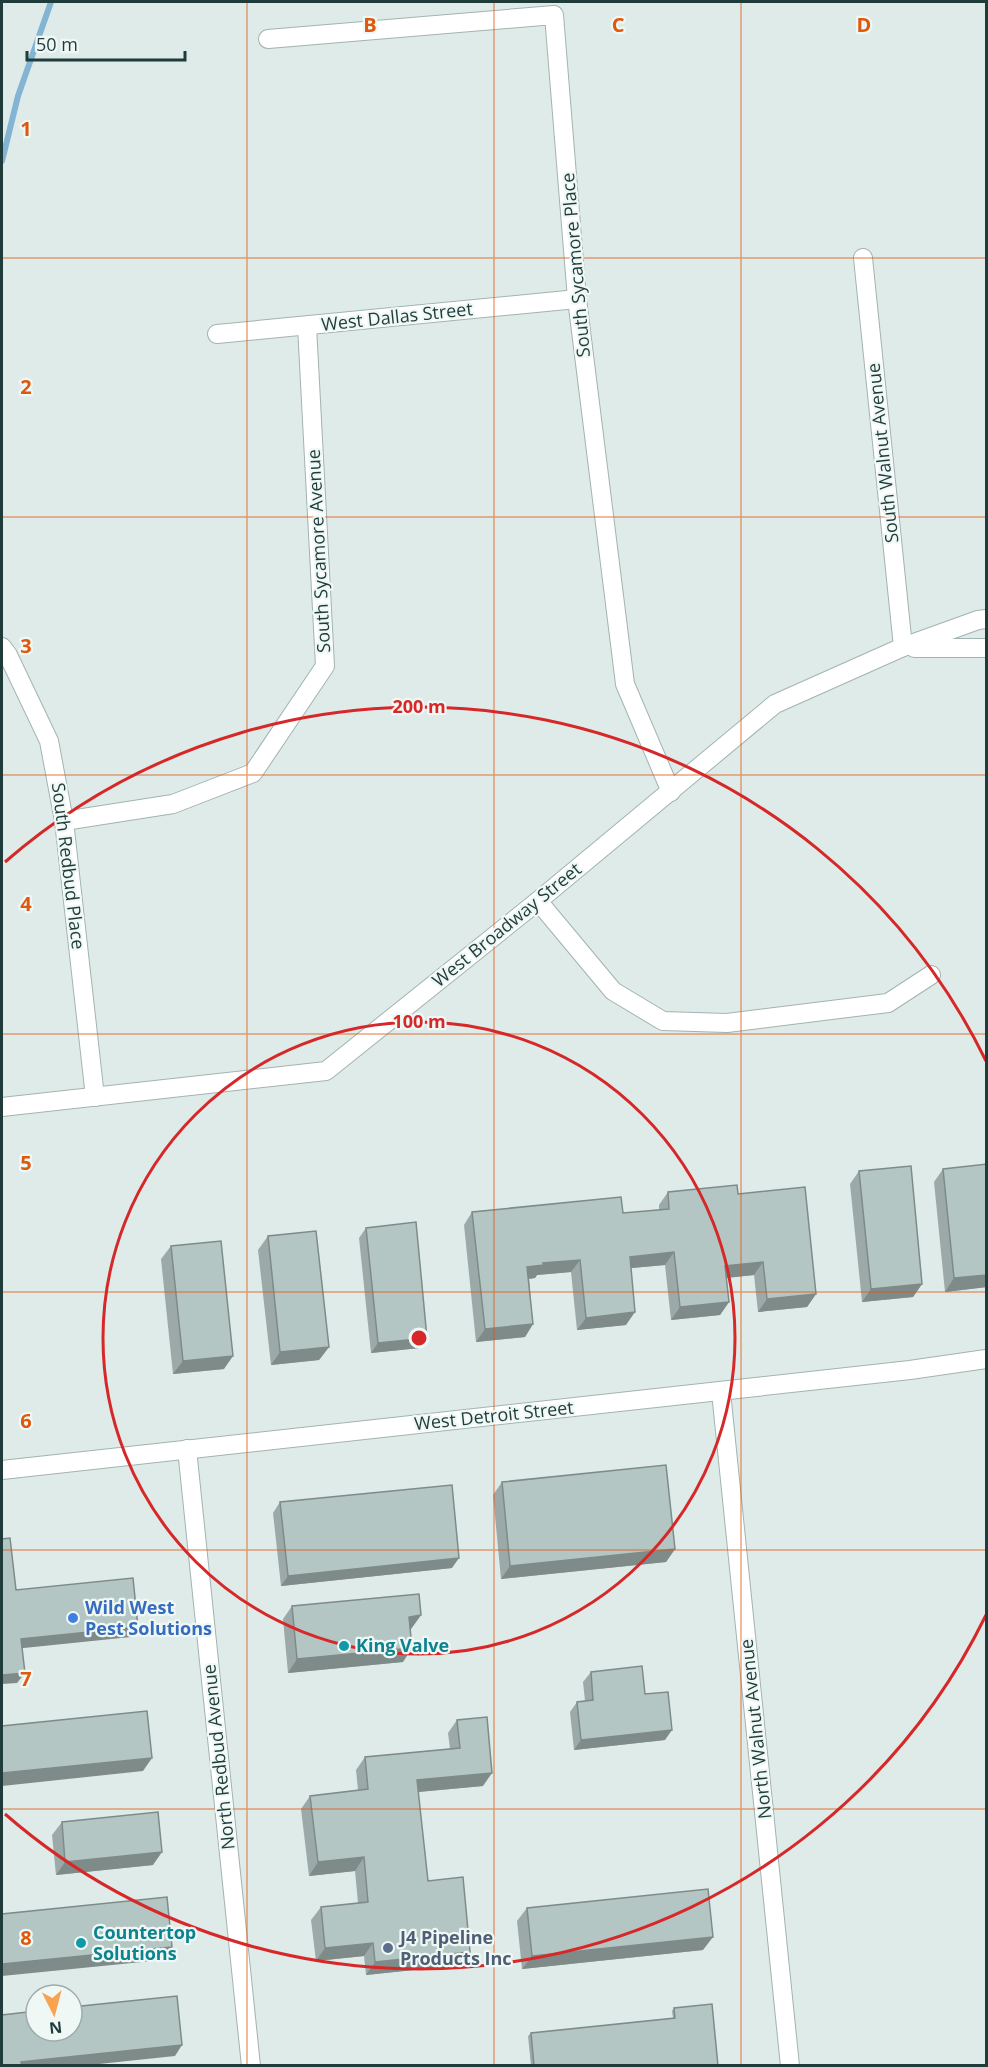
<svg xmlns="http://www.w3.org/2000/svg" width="988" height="2067" font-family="'Open Sans',sans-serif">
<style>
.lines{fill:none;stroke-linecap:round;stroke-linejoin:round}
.stream{stroke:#84b4d4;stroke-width:6}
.minor-casing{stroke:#a2b3b1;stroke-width:20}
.minor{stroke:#fff;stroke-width:18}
.wall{fill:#9baaa8}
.shaded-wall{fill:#7e8b88}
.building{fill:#b4c6c3;stroke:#7e8b88;stroke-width:1.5}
.grid{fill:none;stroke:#de580e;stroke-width:1.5;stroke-opacity:0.55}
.ring{fill:none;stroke:#d62828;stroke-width:3}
.shop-dot{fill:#3f7fe0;stroke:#f0f8f6;stroke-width:2}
.culture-dot{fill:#0f9aa8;stroke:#f0f8f6;stroke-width:2}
.service-dot{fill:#5c6f8a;stroke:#f0f8f6;stroke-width:2}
.labels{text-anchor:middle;stroke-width:4.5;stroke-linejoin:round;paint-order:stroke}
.street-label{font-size:18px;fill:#1f3c3b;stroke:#f0f8f6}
.shop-label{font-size:18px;font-weight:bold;fill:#366cbe;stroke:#f0f8f6;text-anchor:start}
.culture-label{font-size:18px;font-weight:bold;fill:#0d838f;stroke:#f0f8f6;text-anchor:start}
.service-label{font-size:18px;font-weight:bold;fill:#4e5e75;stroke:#f0f8f6;text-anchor:start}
.grid-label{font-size:20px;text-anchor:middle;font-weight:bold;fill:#de580e;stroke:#f0f8f6;stroke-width:4.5;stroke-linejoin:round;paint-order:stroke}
.centre{fill:#d62828;stroke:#f0f8f6;stroke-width:3}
.ring-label{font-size:18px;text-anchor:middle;font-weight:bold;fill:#d62828;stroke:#f0f8f6;stroke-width:4.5;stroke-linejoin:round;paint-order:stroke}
</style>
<rect width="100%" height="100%" fill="#dfebe9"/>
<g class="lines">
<polyline class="stream" points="2,161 18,96 51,2"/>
<g class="minor-casing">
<g id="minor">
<polyline points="268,39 554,15 577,299 625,684 671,792"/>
<polyline points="863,258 903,647"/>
<polyline points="217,334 577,299"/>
<polyline points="2,647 8,655 49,741 64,821 95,1097"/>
<polyline points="914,648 986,648"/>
<polyline points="64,821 173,804 253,773 325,666 307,326"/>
<polyline points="538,901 613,991 663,1021 727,1023 888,1003 931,975"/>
<polyline points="2,1107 326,1071 538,901 775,704 903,647 978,620 986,619"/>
<polyline points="721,1392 790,2066"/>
<polyline points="187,1449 251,2066"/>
<polyline points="2,1470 910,1370 986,1359"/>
</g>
</g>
<use href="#minor" class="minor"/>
</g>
<g class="wall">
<polygon points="943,1169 987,1287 945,1292 934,1182"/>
<polygon points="859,1171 922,1284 913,1297 862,1302 850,1184"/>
<polygon points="668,1192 738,1194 816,1294 807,1307 758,1312 754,1275 726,1278 729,1302 720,1315 671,1320 665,1265 631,1268 626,1325 577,1330 571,1272 537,1275 535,1278 529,1279 533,1324 525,1337 476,1342 464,1225 472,1212 623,1213 659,1210 659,1205"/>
<polygon points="366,1228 420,1348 371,1353 359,1238"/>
<polygon points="268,1236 329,1347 319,1360 271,1365 258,1250"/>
<polygon points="171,1246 224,1369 173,1374 161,1259"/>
<polygon points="502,1482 675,1549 666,1562 501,1579 493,1495"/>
<polygon points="280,1502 452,1568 281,1586 273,1513"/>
<polygon points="292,1606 421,1615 411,1629 403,1662 288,1673 283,1619"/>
<polygon points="591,1672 645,1694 665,1740 574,1750 570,1712 577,1702 585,1701 583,1682"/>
<polygon points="457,1720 483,1786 418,1792 428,1881 470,1952 461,1965 366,1975 364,1956 316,1961 311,1920 321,1907 358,1903 355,1871 309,1876 301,1809 310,1796 358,1790 356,1770 365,1757 450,1749 448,1733"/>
<polygon points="62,1822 153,1865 56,1875 52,1835"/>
<polygon points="527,1908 703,1950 522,1969 517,1921"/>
<polygon points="674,2008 718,2066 531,2066 528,2036 531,2033 673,2018 672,2011"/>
</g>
<g class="shaded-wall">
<polygon points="674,1252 665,1265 621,1269 630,1257"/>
<polygon points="580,1260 571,1272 537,1275 535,1278 519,1280 527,1267 543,1263"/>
<polygon points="763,1262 754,1275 716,1279 725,1266"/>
<polygon points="987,1275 987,1287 945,1292 954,1278"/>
<polygon points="922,1284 913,1297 862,1302 871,1289"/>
<polygon points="816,1294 807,1307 758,1312 767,1299"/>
<polygon points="729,1302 720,1315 671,1320 680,1307"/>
<polygon points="635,1312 626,1325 577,1330 586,1318"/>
<polygon points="533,1324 525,1337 476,1342 485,1329"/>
<polygon points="427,1338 420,1348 371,1353 378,1343"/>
<polygon points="329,1347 319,1360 271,1365 280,1352"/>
<polygon points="233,1356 224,1369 173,1374 183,1361"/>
<polygon points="675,1549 666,1562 501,1579 510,1566"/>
<polygon points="459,1558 452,1568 281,1586 288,1576"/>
<polygon points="421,1615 411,1629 400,1630 409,1617"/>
<polygon points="138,1627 131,1637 14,1649 21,1639"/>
<polygon points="412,1648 403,1662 288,1673 297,1659"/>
<polygon points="25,1673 17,1683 2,1684 2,1675"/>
<polygon points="672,1730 665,1740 574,1750 581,1740"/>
<polygon points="152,1758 143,1771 2,1786 2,1773"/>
<polygon points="492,1773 483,1786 407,1793 417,1780"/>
<polygon points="162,1852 153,1865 56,1875 65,1862"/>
<polygon points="364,1857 355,1871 309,1876 318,1862"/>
<polygon points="713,1937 703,1950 522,1969 532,1956"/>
<polygon points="373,1943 364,1956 316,1961 325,1948"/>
<polygon points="172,1947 162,1960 2,1976 2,1964"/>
<polygon points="470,1952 461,1965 366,1975 375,1962"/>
<polygon points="182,2045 175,2056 80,2066 19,2066 21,2062"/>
</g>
<g class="building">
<polygon points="987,1164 987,1275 954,1278 943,1169"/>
<polygon points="911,1166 922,1284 871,1289 859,1171"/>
<polygon points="737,1185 738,1194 805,1187 816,1294 767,1299 763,1262 725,1266 729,1302 680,1307 674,1252 630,1257 635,1312 586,1318 580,1260 543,1263 544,1265 527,1267 533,1324 485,1329 472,1212 621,1197 623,1213 669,1209 668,1192"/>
<polygon points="416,1222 427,1338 378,1343 366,1228"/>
<polygon points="316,1231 329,1347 280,1352 268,1236"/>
<polygon points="221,1241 233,1356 183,1361 171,1246"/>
<polygon points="666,1465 675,1549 510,1566 502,1482"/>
<polygon points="452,1485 459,1558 288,1576 280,1502"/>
<polygon points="10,1538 16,1590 133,1578 138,1627 21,1639 25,1673 2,1675 2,1539"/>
<polygon points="419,1594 421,1615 409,1617 412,1648 297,1659 292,1606"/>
<polygon points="642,1666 645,1694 668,1692 672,1730 581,1740 577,1702 593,1700 591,1672"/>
<polygon points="147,1711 152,1758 2,1773 2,1726"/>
<polygon points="487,1717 492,1773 417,1780 428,1881 463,1877 470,1952 375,1962 373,1943 325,1948 321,1907 368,1902 364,1857 318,1862 310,1796 368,1789 365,1757 460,1748 457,1720"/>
<polygon points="158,1812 162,1852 65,1862 62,1822"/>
<polygon points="708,1889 713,1937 532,1956 527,1908"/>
<polygon points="167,1897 172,1947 2,1964 2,1914"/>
<polygon points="177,1996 182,2045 21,2062 22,2066 2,2066 2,2015 36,2011 36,2031 72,2031 72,2007"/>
<polygon points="712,2004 718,2066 534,2066 531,2033 675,2018 674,2008"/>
</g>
<path class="grid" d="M247,2V2066M494,2V2066M741,2V2066M2,258H986M2,517H986M2,775H986M2,1034H986M2,1292H986M2,1550H986M2,1809H986"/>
<g class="ring">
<circle cx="419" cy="1338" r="316"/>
<path d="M986 1615A631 631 0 0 1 5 1814M5 862A631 631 0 0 1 986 1061"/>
</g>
<circle class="shop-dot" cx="73" cy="1618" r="6"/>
<g class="culture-dot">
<circle cx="344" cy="1646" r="6"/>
<circle cx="81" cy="1943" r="6"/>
</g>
<circle class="service-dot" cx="388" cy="1948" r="6"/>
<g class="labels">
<g class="street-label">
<text transform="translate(576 265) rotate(-95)" y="6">South Sycamore Place</text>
<text transform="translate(397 317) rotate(-6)" y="6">West Dallas Street</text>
<text transform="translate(883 453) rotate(-96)" y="6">South Walnut Avenue</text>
<text transform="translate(319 551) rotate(-93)" y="6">South Sycamore Avenue</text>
<text transform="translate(68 866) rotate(83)" y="6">South Redbud Place</text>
<text transform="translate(507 925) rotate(-39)" y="6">West Broadway Street</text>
<text transform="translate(494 1416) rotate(-6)" y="6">West Detroit Street</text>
<text transform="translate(756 1729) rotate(-96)" y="6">North Walnut Avenue</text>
<text transform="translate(219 1757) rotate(-96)" y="6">North Redbud Avenue</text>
</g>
<g class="shop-label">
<text x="85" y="1614">Wild West<tspan x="85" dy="21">Pest Solutions</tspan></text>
</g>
<g class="culture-label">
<text x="356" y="1652">King Valve</text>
<text x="93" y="1939">Countertop<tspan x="93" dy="21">Solutions</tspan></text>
</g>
<g class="service-label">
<text x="400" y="1944">J4 Pipeline<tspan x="400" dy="21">Products Inc</tspan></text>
</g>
</g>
<g class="grid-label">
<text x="370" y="32">B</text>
<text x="618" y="32">C</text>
<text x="864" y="32">D</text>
<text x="26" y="136">1</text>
<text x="26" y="394">2</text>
<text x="26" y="653">3</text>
<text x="26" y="911">4</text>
<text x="26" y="1170">5</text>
<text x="26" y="1428">6</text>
<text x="26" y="1686">7</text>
<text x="26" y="1945">8</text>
</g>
<circle cx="419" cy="1338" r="9" class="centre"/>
<g class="ring-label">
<text x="419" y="713">200 m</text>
<text x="419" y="1028">100 m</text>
</g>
<rect width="988" height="2067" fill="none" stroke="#1f3c3b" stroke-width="6"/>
<g transform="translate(54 2013) rotate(174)"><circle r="28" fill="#f0f8f6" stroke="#9cadab" stroke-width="1.5"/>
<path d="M0-4.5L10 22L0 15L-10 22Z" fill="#f9a24f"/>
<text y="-9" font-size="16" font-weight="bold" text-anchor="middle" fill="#1f3c3b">N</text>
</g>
<path d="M27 51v9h158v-9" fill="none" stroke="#1f3c3b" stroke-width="3"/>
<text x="36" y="51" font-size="18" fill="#1f3c3b" stroke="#f0f8f6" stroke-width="4.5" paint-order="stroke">50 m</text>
</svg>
